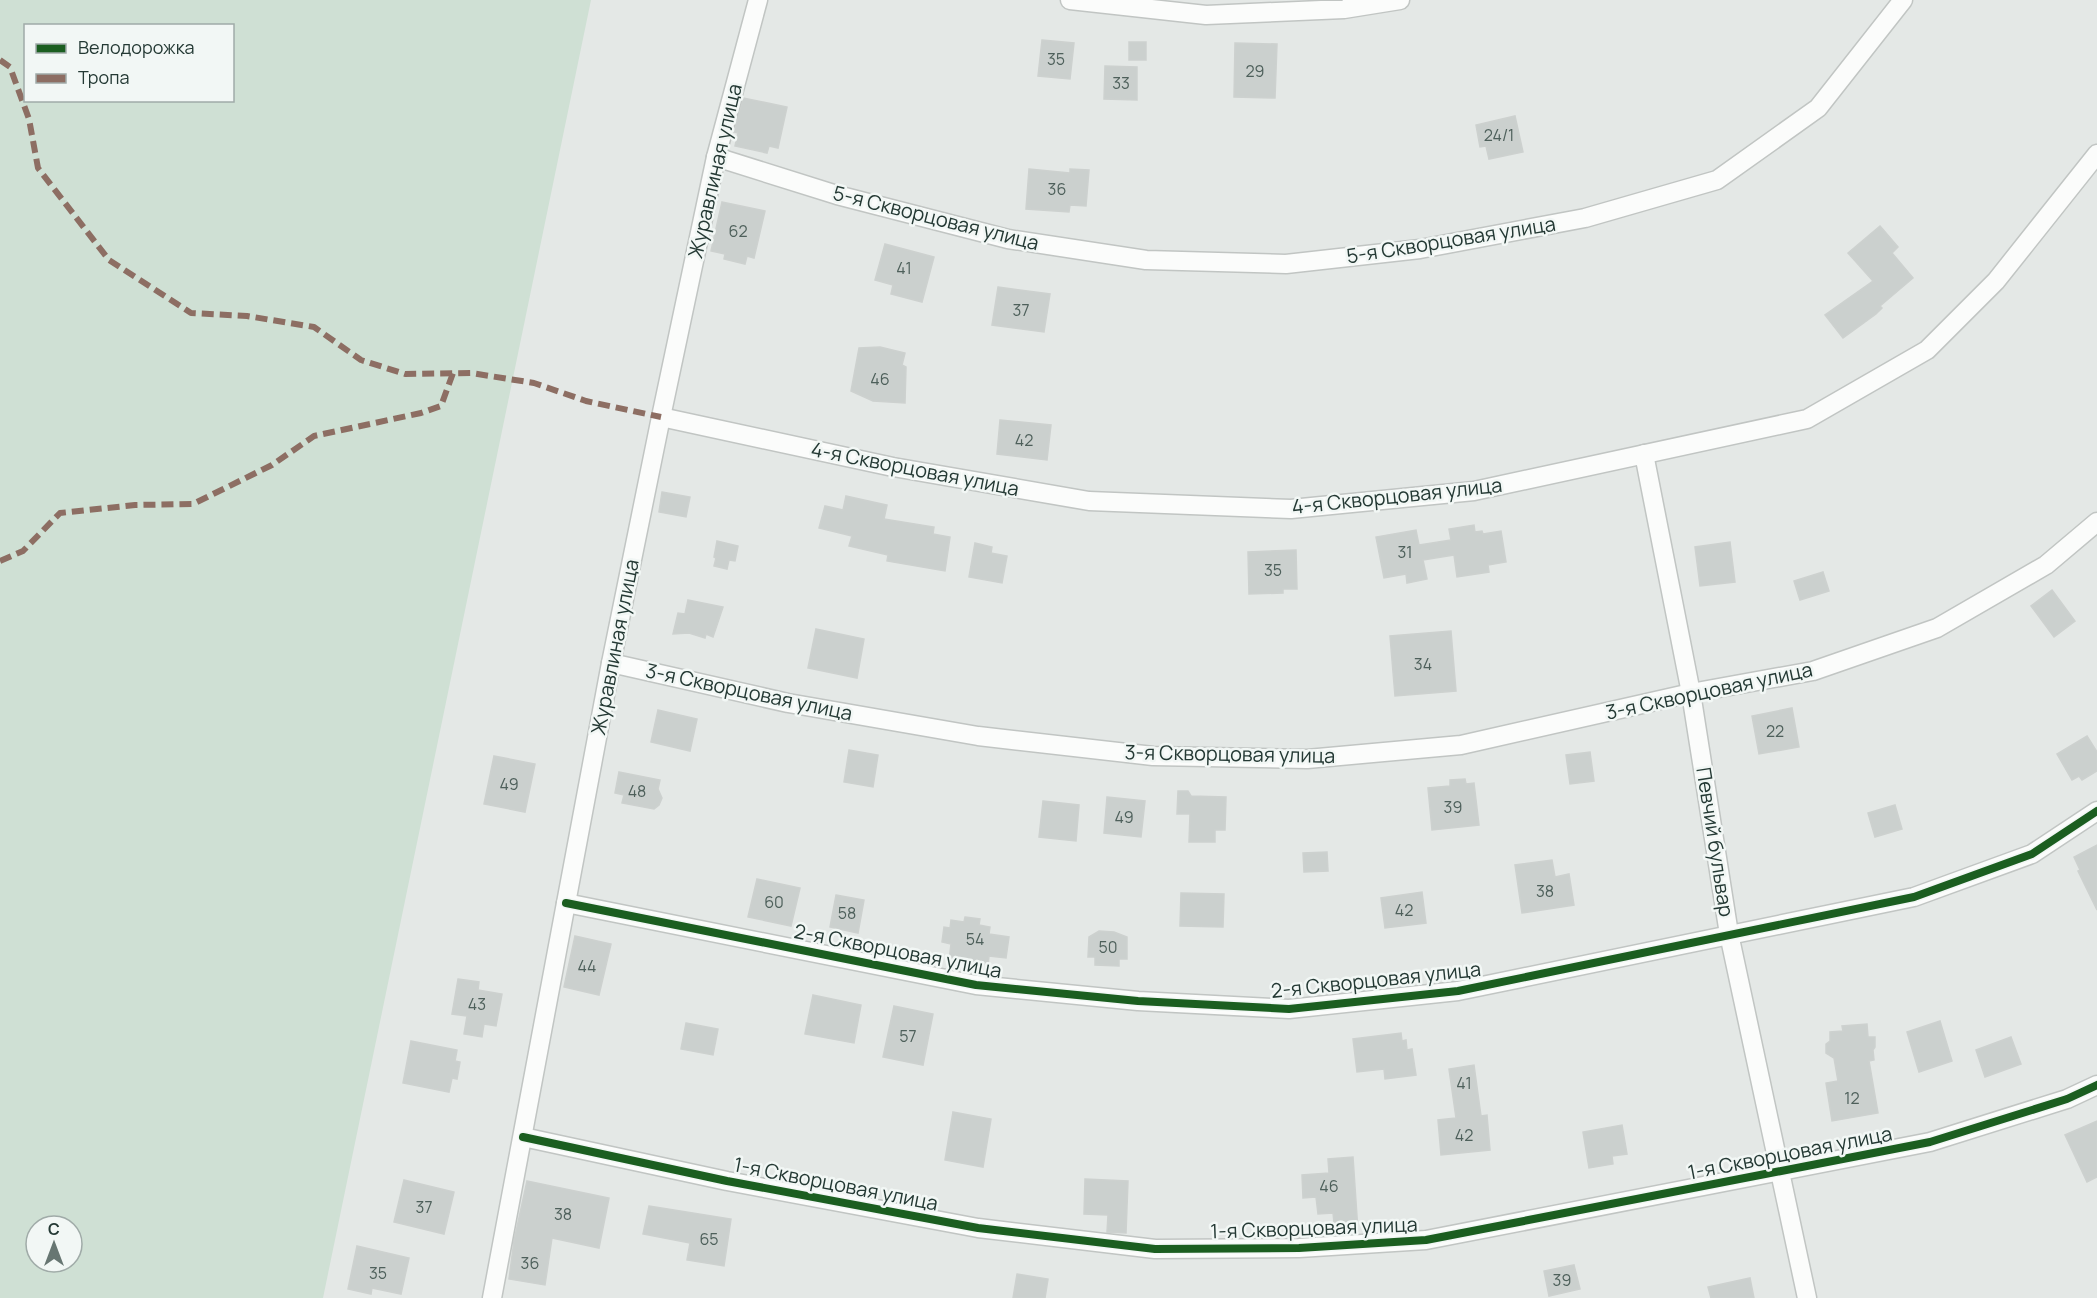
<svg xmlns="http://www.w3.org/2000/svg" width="2097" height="1298" font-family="Manrope,sans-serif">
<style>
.green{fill:#cfe0d4;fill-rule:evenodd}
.building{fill:#cbd0ce;stroke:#cdd1cf;stroke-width:1.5}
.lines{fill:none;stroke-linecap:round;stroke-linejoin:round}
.minor-casing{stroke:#c1c5c3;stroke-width:21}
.minor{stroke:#fbfcfb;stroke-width:18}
.quiet{stroke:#8d6e63;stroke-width:6;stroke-dasharray:12 6;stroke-linecap:butt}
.cycleway-casing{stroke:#f2f7f5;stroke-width:11}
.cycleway{stroke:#1b5e20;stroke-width:8}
.labels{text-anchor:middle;stroke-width:5;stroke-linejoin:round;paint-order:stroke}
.number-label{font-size:16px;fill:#4e605b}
.street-label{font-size:20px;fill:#243934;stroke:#f2f7f5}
</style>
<rect width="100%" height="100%" fill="#e4e8e6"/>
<path class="green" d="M0,0H591L323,1298H0ZM26,26H232V100H26ZM36,1226H72V1262H36Z"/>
<g class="building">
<polygon points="1042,40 1074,43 1070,79 1038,76"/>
<rect x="1129" y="42" width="17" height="18"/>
<polygon points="1235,43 1277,44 1275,98 1234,97"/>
<polygon points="1105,66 1137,67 1137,100 1104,99"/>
<polygon points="743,98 787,107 778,148 769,146 767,153 735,146 738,133 734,132"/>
<polygon points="1515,116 1523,152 1489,159 1486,146 1480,147 1476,125"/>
<polygon points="1029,169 1070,173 1070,169 1089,170 1086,206 1070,205 1069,212 1026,209"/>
<polygon points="722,202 765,211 754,258 747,256 745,264 724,259 725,254 711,251"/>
<polygon points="1880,226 1898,247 1892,253 1913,278 1880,306 1882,308 1876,314 1843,338 1825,315 1873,281 1848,253"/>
<polygon points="885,244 934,257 922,302 891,294 893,285 875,280"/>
<polygon points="998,287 1050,294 1044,332 992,325"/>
<polygon points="880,347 905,353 902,365 906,367 905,403 873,401 851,391 859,348"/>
<polygon points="1000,420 1051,425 1047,460 997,454"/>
<polygon points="662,492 690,497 686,517 659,512"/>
<polygon points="846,496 887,505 884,519 934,527 933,534 950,537 945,571 887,561 888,555 849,546 852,536 819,528 825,506 843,510"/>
<polygon points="1474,525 1475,532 1482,531 1483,534 1501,531 1506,562 1488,565 1489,572 1457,577 1454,555 1423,560 1427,579 1407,583 1406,574 1384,578 1376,537 1416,530 1419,545 1451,540 1449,529"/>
<polygon points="717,541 738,546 735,561 729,560 727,569 714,566 716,558 714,557"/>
<polygon points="1730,542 1735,582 1700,586 1695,547"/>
<polygon points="975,543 992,547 991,553 1007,556 1002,583 969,577"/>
<polygon points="1296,550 1297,589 1283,589 1283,593 1249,594 1248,552"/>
<polygon points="1823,572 1829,591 1800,600 1794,581"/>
<polygon points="2052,590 2075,621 2054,637 2031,606"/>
<polygon points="688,600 723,607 713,637 706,634 705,638 689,633 673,634 678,613 685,614"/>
<polygon points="816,629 864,639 857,678 808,668"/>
<polygon points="1451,631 1456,691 1395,696 1390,636"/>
<polygon points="1792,708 1799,747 1759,754 1752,716"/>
<polygon points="658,710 697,719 690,751 651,742"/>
<polygon points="2087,736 2097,752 2097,771 2082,780 2079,776 2072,780 2057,754"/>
<polygon points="849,750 878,755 873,787 844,782"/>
<polygon points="1590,752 1594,781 1570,784 1566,755"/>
<polygon points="494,756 535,764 525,812 484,804"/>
<polygon points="619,772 660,780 658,789 662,798 659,805 654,809 622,803 624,795 615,793"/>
<polygon points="1465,779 1466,784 1474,783 1479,825 1432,830 1428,788 1450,786 1450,780"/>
<polygon points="1178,791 1188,791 1191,796 1226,797 1225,830 1215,830 1215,842 1189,842 1190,814 1177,814"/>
<polygon points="1107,797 1145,801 1141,837 1104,833"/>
<polygon points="1043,801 1079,805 1076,841 1039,837"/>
<polygon points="1895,805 1902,829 1875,837 1868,813"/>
<polygon points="2097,845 2097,910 2078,871 2080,870 2074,857"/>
<polygon points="1327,852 1328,871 1304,872 1303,853"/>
<polygon points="1552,860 1555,877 1569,874 1574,905 1522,913 1515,865"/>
<polygon points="757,879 800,888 791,926 748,917"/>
<polygon points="1422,892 1426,923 1385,928 1381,898"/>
<polygon points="1181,893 1224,894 1223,927 1180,926"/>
<polygon points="836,895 864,900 858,933 830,927"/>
<polygon points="965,917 980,919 979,925 990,927 989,934 1009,937 1006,958 989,956 988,965 949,960 951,944 942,942 944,927 950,928 951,920 964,922"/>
<polygon points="1099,931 1114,932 1127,937 1127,959 1119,959 1119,966 1095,965 1095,957 1088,957 1089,937"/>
<polygon points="575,936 611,944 599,995 564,987"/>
<polygon points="458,979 479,982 478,990 502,994 496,1026 484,1024 482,1037 464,1034 467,1016 452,1014"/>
<polygon points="813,995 861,1005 854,1043 805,1034"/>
<polygon points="894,1006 933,1014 923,1065 883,1057"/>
<polygon points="1940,1021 1952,1061 1919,1072 1907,1032"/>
<polygon points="686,1023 718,1029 713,1055 681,1049"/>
<polygon points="1867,1024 1868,1037 1875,1037 1875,1047 1873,1050 1874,1060 1869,1061 1878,1113 1832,1121 1826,1083 1838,1081 1834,1058 1826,1053 1826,1044 1830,1041 1830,1032 1843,1031 1842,1026"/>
<polygon points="1401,1033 1402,1041 1406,1040 1407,1050 1412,1049 1416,1075 1385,1079 1384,1069 1357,1072 1353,1039"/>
<polygon points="2011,1037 2021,1064 1985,1077 1976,1050"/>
<polygon points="411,1041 457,1050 455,1061 460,1062 457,1079 452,1078 449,1092 403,1083"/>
<polygon points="1474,1065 1481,1116 1487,1115 1490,1150 1441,1155 1438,1120 1456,1118 1449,1069"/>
<polygon points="953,1112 991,1119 983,1167 945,1160"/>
<polygon points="2097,1121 2097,1177 2087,1182 2065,1135"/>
<polygon points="1622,1125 1627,1154 1612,1156 1613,1164 1589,1168 1583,1132"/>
<polygon points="1353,1157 1358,1231 1335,1232 1333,1213 1318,1214 1316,1197 1303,1198 1302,1175 1329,1173 1328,1159"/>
<polygon points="1085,1179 1128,1181 1126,1233 1107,1232 1108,1215 1084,1214"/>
<polygon points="404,1180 454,1192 444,1234 394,1222"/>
<polygon points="527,1181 609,1198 599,1248 552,1238 545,1285 509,1279 514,1241"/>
<polygon points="649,1206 731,1219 724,1266 687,1260 690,1243 643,1234"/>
<polygon points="357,1246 409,1258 401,1294 372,1288 371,1294 348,1289"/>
<polygon points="1574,1265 1580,1289 1549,1296 1544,1271"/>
<polygon points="1017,1274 1048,1279 1045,1298 1013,1298"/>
<polygon points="1750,1278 1754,1298 1711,1298 1708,1287"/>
</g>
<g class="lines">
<g class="minor-casing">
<g id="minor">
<polyline points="1070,0 1206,15 1344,9 1400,0"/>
<polyline points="716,157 837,195 1008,239 1146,260 1286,264 1420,249 1585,218 1717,180 1818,108 1903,0"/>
<polyline points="661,417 893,467 1089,501 1291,509 1474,491 1807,419 1927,350 1996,281 2097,154"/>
<polyline points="1644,454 1691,693 1729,934 1807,1298"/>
<polyline points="611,663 788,703 978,736 1153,756 1307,759 1461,745 1691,693 1813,671 1937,628 2046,565 2097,522"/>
<polyline points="566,903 976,985 1138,1001 1289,1009 1458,991 1914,897 2032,854 2097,811"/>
<polyline points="523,1137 727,1181 978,1228 1155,1249 1299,1248 1426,1240 1930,1142 2067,1099 2097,1085"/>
<polyline points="492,1298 611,663 661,417 716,157 758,0"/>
</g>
</g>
<use href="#minor" class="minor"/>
<g class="quiet">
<polyline points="0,60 10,67 29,119 38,168 109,260 191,313 247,316 314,327 361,360 405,374 471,373 534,383 586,401 661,417"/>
<polyline points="0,561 23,551 60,513 135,505 193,504 272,465 314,436 421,413 441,406 453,373"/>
</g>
<g class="cycleway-casing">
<g id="cycleway">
<polyline points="566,903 976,985 1138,1001 1289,1009 1458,991 1914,897 2032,854 2097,811"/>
<polyline points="523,1137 727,1181 978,1228 1155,1249 1299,1248 1426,1240 1930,1142 2067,1099 2097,1085"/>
</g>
</g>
<use href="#cycleway" class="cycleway"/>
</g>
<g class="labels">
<g class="number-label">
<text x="1056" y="65">35</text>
<text x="1255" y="77">29</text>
<text x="1121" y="89">33</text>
<text x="1499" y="141">24/1</text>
<text x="1057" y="195">36</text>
<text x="738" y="237">62</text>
<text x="904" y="274">41</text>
<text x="1021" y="316">37</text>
<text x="880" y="385">46</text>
<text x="1024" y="446">42</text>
<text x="1405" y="558">31</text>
<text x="1273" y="576">35</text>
<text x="1423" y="670">34</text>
<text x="1775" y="737">22</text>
<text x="509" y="790">49</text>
<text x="637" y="797">48</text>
<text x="1453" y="813">39</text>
<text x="1124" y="823">49</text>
<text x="1545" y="897">38</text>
<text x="774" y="908">60</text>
<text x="1404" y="916">42</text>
<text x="847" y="919">58</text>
<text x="975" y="945">54</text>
<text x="1108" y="953">50</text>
<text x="587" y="972">44</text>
<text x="477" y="1010">43</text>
<text x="908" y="1042">57</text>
<text x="1464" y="1089">41</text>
<text x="1852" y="1104">12</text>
<text x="1464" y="1141">42</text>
<text x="1329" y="1192">46</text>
<text x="424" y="1213">37</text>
<text x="563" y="1220">38</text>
<text x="709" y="1245">65</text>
<text x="530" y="1269">36</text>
<text x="378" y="1279">35</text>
<text x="1562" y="1286">39</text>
</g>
<g class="street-label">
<text transform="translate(715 171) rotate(-77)" y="7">Журавлиная улица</text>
<text transform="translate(936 218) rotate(14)" y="7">5-я Скворцовая улица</text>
<text transform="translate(1451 240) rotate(-9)" y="7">5-я Скворцовая улица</text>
<text transform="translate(915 469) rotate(11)" y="7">4-я Скворцовая улица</text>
<text transform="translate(1397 496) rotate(-6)" y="7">4-я Скворцовая улица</text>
<text transform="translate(615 647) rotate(-79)" y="7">Журавлиная улица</text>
<text transform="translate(1709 691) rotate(-12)" y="7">3-я Скворцовая улица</text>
<text transform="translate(749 692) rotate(12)" y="7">3-я Скворцовая улица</text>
<text transform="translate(1230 754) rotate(1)" y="7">3-я Скворцовая улица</text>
<text transform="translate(1715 842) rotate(81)" y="7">Певчий бульвар</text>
<text transform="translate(898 951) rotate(11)" y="7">2-я Скворцовая улица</text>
<text transform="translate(1376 980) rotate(-6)" y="7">2-я Скворцовая улица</text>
<text transform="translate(1790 1153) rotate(-11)" y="7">1-я Скворцовая улица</text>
<text transform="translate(836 1184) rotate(11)" y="7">1-я Скворцовая улица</text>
<text transform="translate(1314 1228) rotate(-2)" y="7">1-я Скворцовая улица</text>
</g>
</g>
<rect x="24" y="24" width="210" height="78" fill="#f2f7f5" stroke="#a0aba8" stroke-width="1.5"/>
<rect x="36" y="44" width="30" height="9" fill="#1b5e20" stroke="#a0aba8" stroke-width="1.5"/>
<text x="78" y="54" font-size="18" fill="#243934">Велодорожка</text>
<rect x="36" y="74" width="30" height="9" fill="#8d6e63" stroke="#a0aba8" stroke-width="1.5"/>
<text x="78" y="84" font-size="18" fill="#243934">Тропа</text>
<g transform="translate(54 1244)"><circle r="28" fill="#f2f7f5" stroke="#a0aba8" stroke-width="1.5"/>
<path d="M0-4.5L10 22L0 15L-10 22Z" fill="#677672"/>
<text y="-9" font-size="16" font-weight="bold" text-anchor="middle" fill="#243934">С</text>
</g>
</svg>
